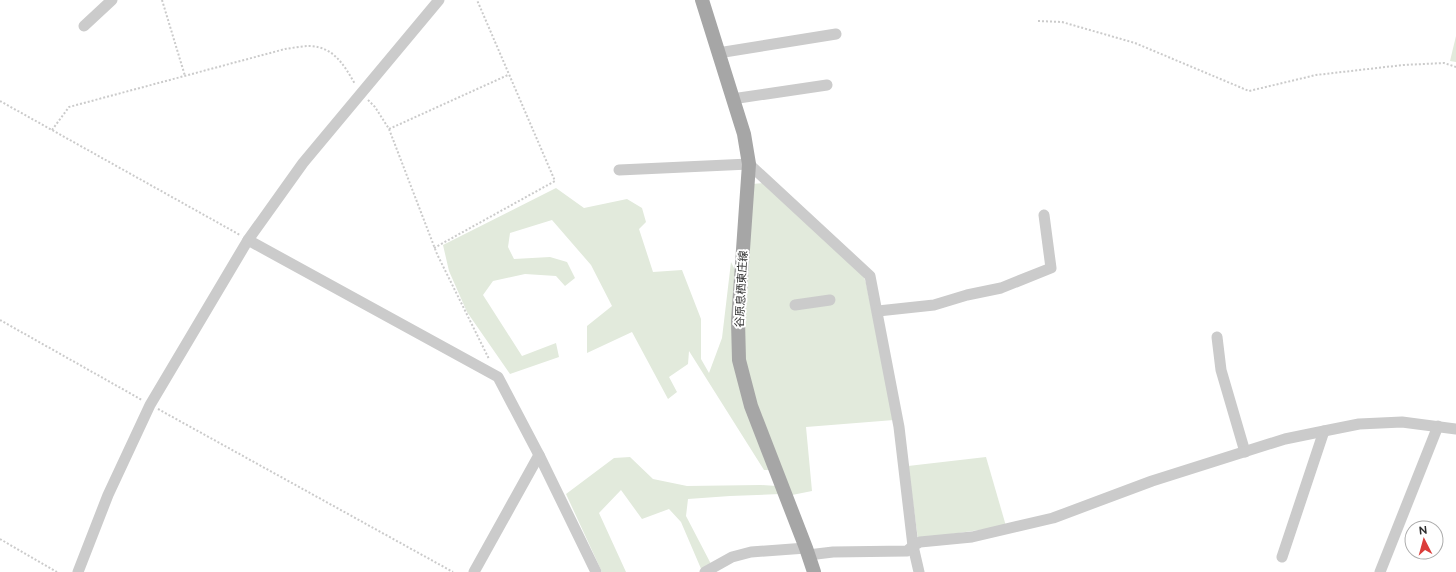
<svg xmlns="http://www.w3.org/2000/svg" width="1456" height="572" font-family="Raleway,'Noto Sans JP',sans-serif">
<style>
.green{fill:#e2eadc}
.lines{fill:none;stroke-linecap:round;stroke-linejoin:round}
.path{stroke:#cbcbcb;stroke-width:2;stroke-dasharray:2 2;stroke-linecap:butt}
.minor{stroke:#cbcbcb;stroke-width:11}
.major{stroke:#a6a6a6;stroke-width:14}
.labels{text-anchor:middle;stroke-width:4;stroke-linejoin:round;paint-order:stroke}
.street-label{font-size:11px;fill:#2e2e2e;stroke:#fff}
</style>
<rect width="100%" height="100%" fill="#fff"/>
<g class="green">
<polygon points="1456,36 1456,62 1450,61"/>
<polygon points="765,183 863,274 866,283 894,420 806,427 812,491 792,495 757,407 743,356 743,319 752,184"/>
<polygon points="556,188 584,208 627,199 642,208 646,222 639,229 653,272 682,270 701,319 701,359 709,373 722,338 731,262 736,272 733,325 770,470 764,470 689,351 688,364 669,377 677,392 668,399 632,332 587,353 587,326 612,306 591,265 552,220 510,233 508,247 514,259 550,257 567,262 575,278 565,286 556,276 525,274 493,281 483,295 522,356 556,343 559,357 510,374 467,312 449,271 443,245"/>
<polygon points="630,457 653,479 687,486 761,485 777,486 780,494 730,496 688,499 686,516 711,564 702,571 681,522 669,509 642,519 621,490 599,513 626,572 602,572 566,494 614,458"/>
<polygon points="986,457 1006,526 918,539 908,466"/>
</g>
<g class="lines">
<g class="path">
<polyline points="162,0 185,76"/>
<polyline points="1038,21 1062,22 1135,43 1249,91 1316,75 1403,65 1444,63 1456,67"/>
<polyline points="368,100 375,107 389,129 437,254 489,359"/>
<polyline points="0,101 240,235"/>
<polyline points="389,129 508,75"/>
<path d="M52,130L69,107L285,49C293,48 302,46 310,46C334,47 344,65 355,84"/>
<polyline points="434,248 555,181 477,0"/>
<polyline points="0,320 142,400"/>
<polyline points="158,409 453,572"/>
<polyline points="0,539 57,572"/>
</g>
<g class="minor">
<polyline points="84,26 112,0"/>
<polyline points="718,53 836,34"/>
<polyline points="732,99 827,85"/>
<polyline points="619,170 749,164 870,276 899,427 913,546 919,572"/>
<polyline points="248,240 498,377 539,455 596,572"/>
<polyline points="795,305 830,300"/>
<polyline points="878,311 934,305 967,295 1001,288 1051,268 1044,215"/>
<polyline points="1217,337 1221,370 1245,452"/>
<polyline points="808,555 833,552 907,551 913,546 920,542 972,537 1053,518 1152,481 1285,439 1324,431 1359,424 1402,422 1456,429"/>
<polyline points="1282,557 1324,431"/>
<polyline points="78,572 108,495 150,405 248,240 303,163 439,0"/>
<polyline points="474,572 539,455"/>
<polyline points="705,572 732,557 751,552 806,548"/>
<polyline points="1380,572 1438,426"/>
</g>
<polyline class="major" points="702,0 744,134 749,164 738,321 739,360 751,406 806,548 814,572"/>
</g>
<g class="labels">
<g class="street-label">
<text transform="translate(741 289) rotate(-87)" y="4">谷原息栖東庄線</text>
</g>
</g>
<g transform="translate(1424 540) rotate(354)"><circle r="19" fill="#ffffff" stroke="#ababab"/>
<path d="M0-3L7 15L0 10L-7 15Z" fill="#db3d3a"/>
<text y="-6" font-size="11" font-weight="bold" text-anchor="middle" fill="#2e2e2e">N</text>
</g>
</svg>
